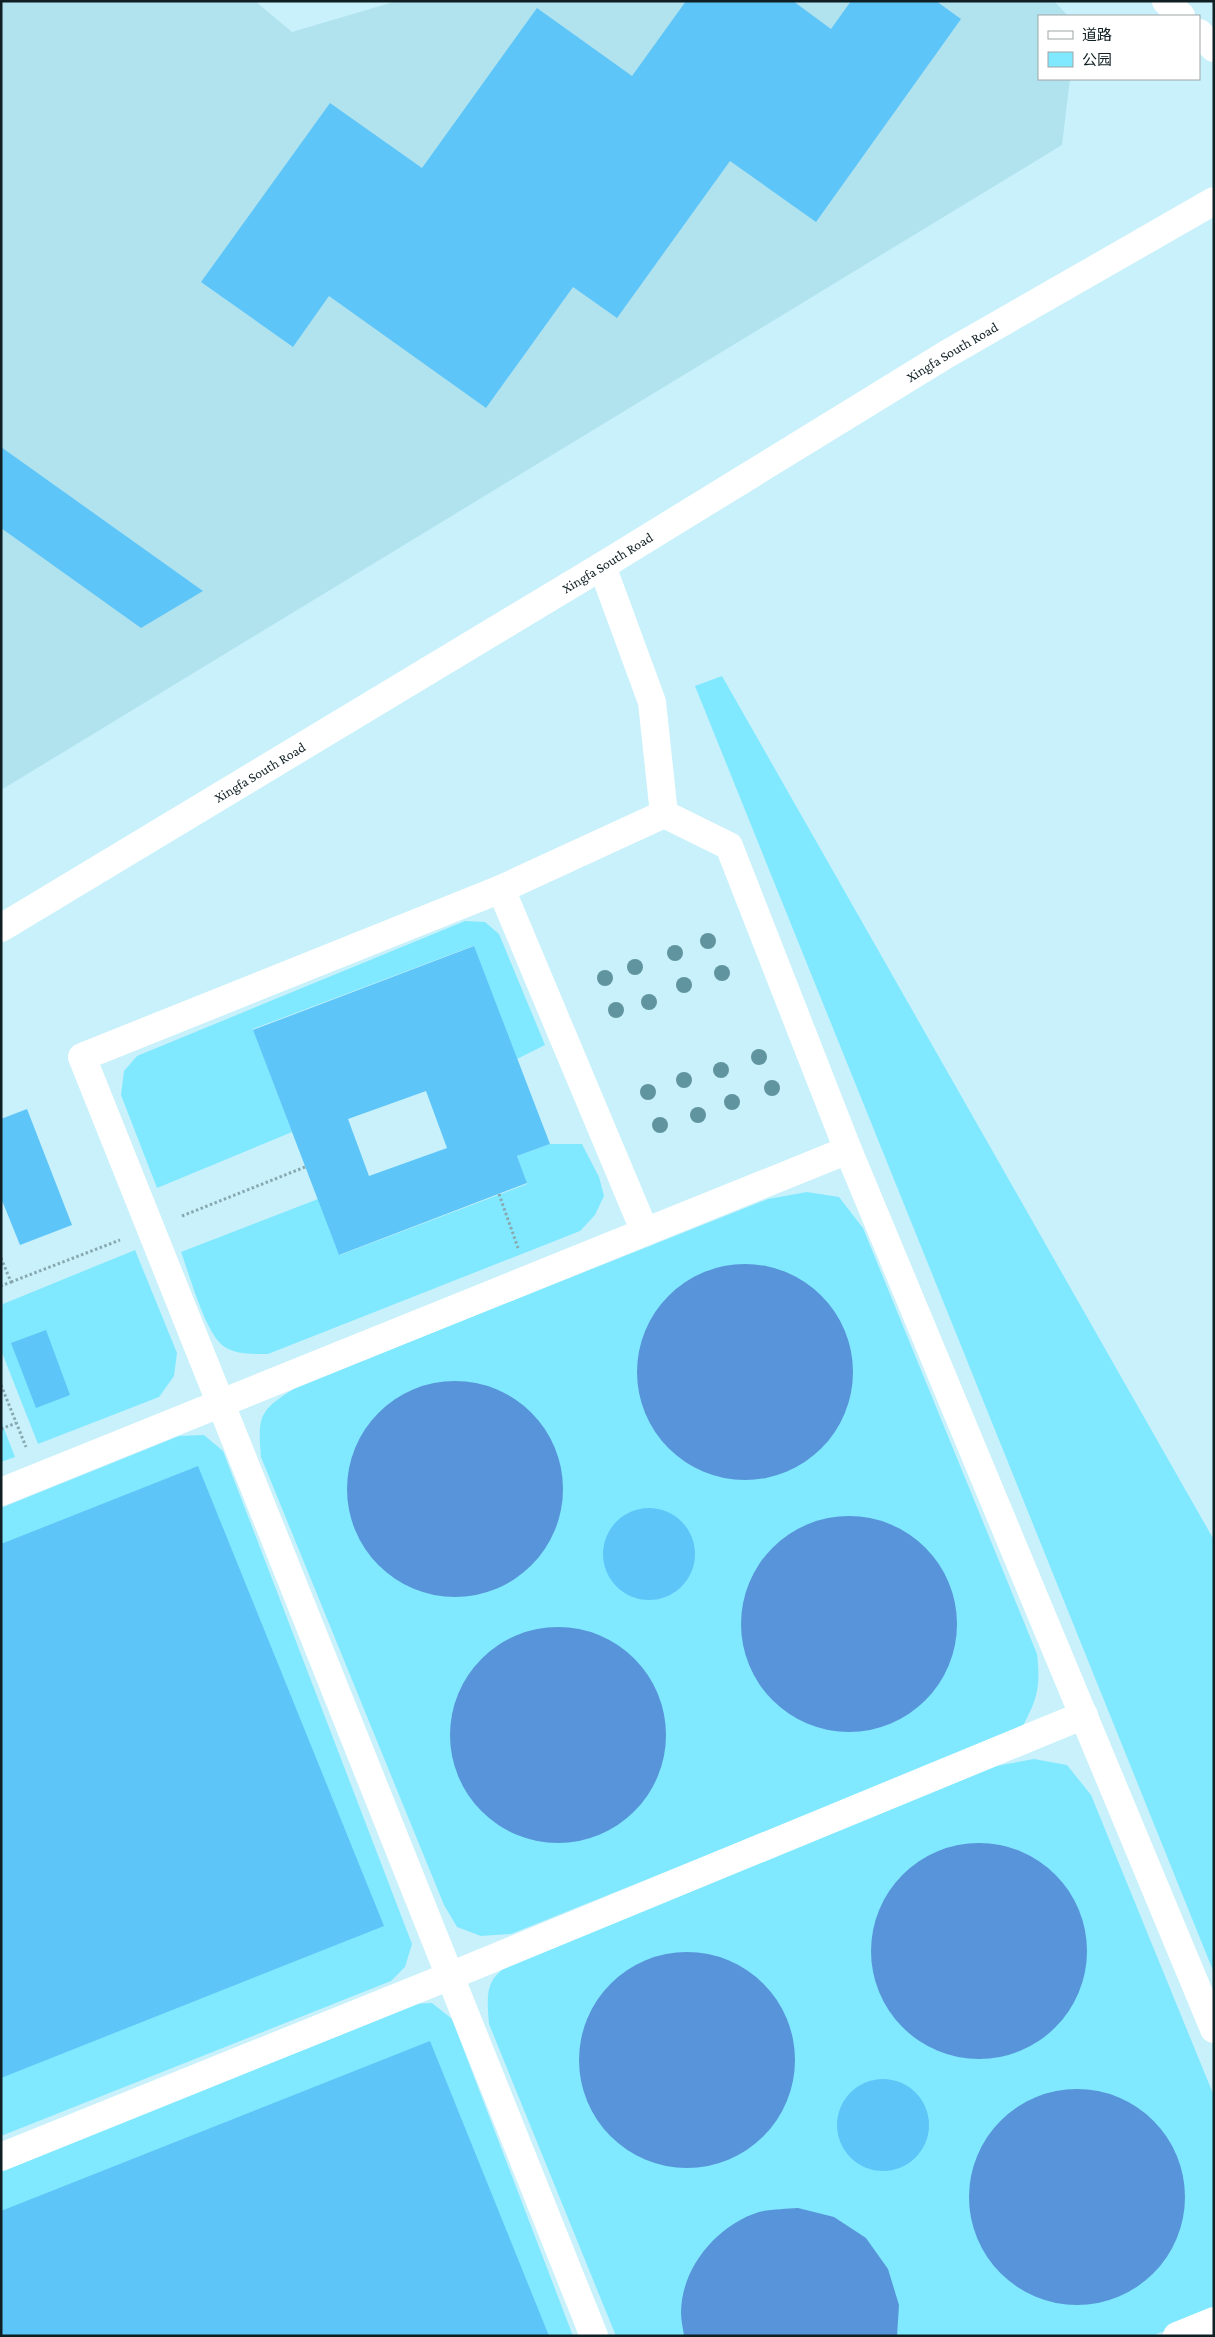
<svg xmlns="http://www.w3.org/2000/svg" width="1215" height="2337" font-family="'Crimson Pro','Noto Sans SC',serif">
<style>
.built{fill:#b1e3ef}
.green{fill:#81e9ff}
.water{fill:#5894d9}
.building{fill:#5ec5f9;fill-rule:evenodd}
.lines{fill:none;stroke-linecap:round;stroke-linejoin:round}
.path{stroke:#88a8b0;stroke-width:3;stroke-dasharray:2.5 2.5;stroke-linecap:butt}
.minor{stroke:#fff;stroke-width:28}
.tree{fill:#60949f}
.labels{text-anchor:middle;stroke-width:4;stroke-linejoin:round;paint-order:stroke}
.street-label{font-size:14px;fill:#0f1f23;stroke:#fff}
</style>
<rect width="100%" height="100%" fill="#c8f1fb"/>
<polygon class="built" points="1,1 255,1 292,32 397,1 1054,1 1068,16 1039,16 1039,79 1070,79 1062,145 1,790"/>
<g class="green">
<polygon points="722,676 1214,1540 1214,1973 695,686"/>
<polygon points="465,921 485,922 499,934 545,1045 517,1059 473,946 253,1029 292,1132 157,1188 121,1095 124,1071 137,1056"/>
<path d="M550,1144H582L599,1177L604,1196L595,1215L580,1231L268,1354C254,1354 234,1355 222,1345C204,1329 190,1276 181,1252L318,1199L340,1255L527,1184L517,1156Z"/>
<path d="M807,1192L839,1197L863,1228L1037,1654C1041,1688 1037,1700 1021,1729L511,1934L481,1936L457,1927L444,1905L261,1457C257,1412 261,1410 298,1386L768,1199Z"/>
<polygon points="135,1250 177,1353 174,1376 159,1397 38,1444 1,1350 1,1310 3,1304"/>
<polygon points="1,1421 15,1457 1,1462"/>
<polygon points="204,1435 223,1451 412,1944 405,1967 391,1981 1,2136 1,1508 179,1436"/>
<path d="M1034,1759L1067,1765L1091,1795L1214,2096V2311L1152,2336H616L489,2024C485,1980 489,1977 526,1953L996,1766Z"/>
<polygon points="432,2003 452,2019 573,2336 1,2336 1,2168 408,2004"/>
</g>
<g class="water">
<circle cx="745" cy="1372" r="108"/>
<circle cx="455" cy="1489" r="108"/>
<circle cx="849" cy="1624" r="108"/>
<circle cx="558" cy="1735" r="108"/>
<circle cx="979" cy="1951" r="108"/>
<circle cx="687" cy="2060" r="108"/>
<circle cx="1077" cy="2197" r="108"/>
<path d="M798,2208L834,2217L866,2238L888,2269L899,2305L897,2336H684C683,2328 681,2320 681,2313C681,2268 717,2225 759,2212C771,2209 786,2209 798,2208Z"/>
</g>
<g class="building">
<polygon points="686,1 793,1 831,29 851,1 936,1 961,19 816,222 730,161 617,318 573,287 486,408 329,296 293,347 201,282 330,103 422,168 537,8 632,76"/>
<polygon points="1,447 203,591 141,628 1,528"/>
<path d="M474,946L550,1144L517,1156L527,1183L339,1255L253,1030ZM426,1091L447,1148L369,1176L348,1119Z"/>
<polygon points="27,1109 72,1225 20,1245 1,1198 1,1119"/>
<polygon points="46,1330 70,1395 36,1408 11,1343"/>
<polygon points="198,1466 384,1926 1,2078 1,1544"/>
<circle cx="649" cy="1554" r="46"/>
<polygon points="430,2041 549,2336 1,2336 1,2211"/>
<circle cx="883" cy="2125" r="46"/>
</g>
<g class="lines">
<g class="path">
<polyline points="499,1194 518,1248"/>
<polyline points="182,1216 305,1167"/>
<polyline points="1,1258 11,1282 1,1286"/>
<polyline points="11,1282 120,1240"/>
<polyline points="1,1385 26,1447"/>
<polyline points="1,1429 16,1423"/>
</g>
<g class="minor">
<polyline points="1166,1 1181,16"/>
<polyline points="1199,33 1214,48"/>
<polyline points="602,566 652,702 664,814 729,846 848,1150 1214,2029"/>
<polyline points="501,889 645,1232"/>
<path id="s1" d="M1,928L602,566L947,354L1214,201"/>
<polyline points="1,1492 848,1150"/>
<polyline points="1,2157 450,1976 1084,1715"/>
<polyline points="594,2336 82,1057 501,889 664,814"/>
<polyline points="1177,2336 1214,2321"/>
</g>
</g>
<g class="tree">
<circle cx="708" cy="941" r="8"/>
<circle cx="675" cy="953" r="8"/>
<circle cx="635" cy="967" r="8"/>
<circle cx="722" cy="973" r="8"/>
<circle cx="605" cy="978" r="8"/>
<circle cx="684" cy="985" r="8"/>
<circle cx="649" cy="1002" r="8"/>
<circle cx="616" cy="1010" r="8"/>
<circle cx="759" cy="1057" r="8"/>
<circle cx="721" cy="1070" r="8"/>
<circle cx="684" cy="1080" r="8"/>
<circle cx="772" cy="1088" r="8"/>
<circle cx="648" cy="1092" r="8"/>
<circle cx="732" cy="1102" r="8"/>
<circle cx="698" cy="1115" r="8"/>
<circle cx="660" cy="1125" r="8"/>
</g>
<g class="labels">
<g class="street-label">
<text dy="5" stroke="none"><textPath href="#s1" startOffset="1112">Xingfa South Road</textPath></text>
<text dy="5" stroke="none"><textPath href="#s1" startOffset="708">Xingfa South Road</textPath></text>
<text dy="5" stroke="none"><textPath href="#s1" startOffset="302">Xingfa South Road</textPath></text>
</g>
</g>
<rect width="1215" height="2337" fill="none" stroke="#0f1f23" stroke-width="5"/>
<rect x="1038" y="15" width="162" height="65" fill="#ffffff" stroke="#9fa5a7"/>
<rect x="1048" y="31" width="25" height="8" fill="#ffffff" stroke="#9fa5a7"/>
<text x="1082" y="40" font-size="15" fill="#0f1f23">道路</text>
<rect x="1048" y="52" width="25" height="15" fill="#81e9ff" stroke="#9fa5a7"/>
<text x="1082" y="65" font-size="15" fill="#0f1f23">公园</text>
</svg>
